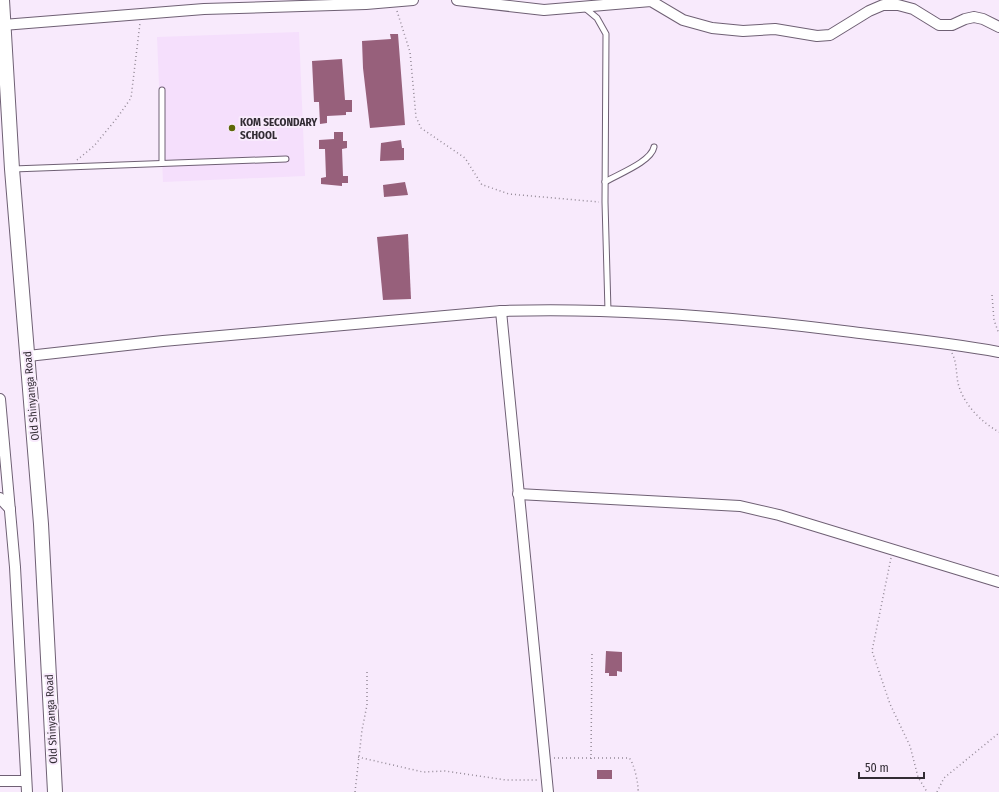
<svg xmlns="http://www.w3.org/2000/svg" width="999" height="792" font-family="'Fira Sans Condensed',sans-serif">
<style>
.built{fill:#f5dffc}
.building{fill:#97607b}
.lines{fill:none;stroke-linecap:round;stroke-linejoin:round}
.lane-casing{stroke:#6f6074;stroke-width:7}
.street-casing{stroke:#6f6074;stroke-width:12}
.secondary-casing{stroke:#6f6074;stroke-width:16}
.path{stroke:#958b98;stroke-width:1.5;stroke-dasharray:1 3;stroke-linecap:butt}
.lane{stroke:#fff;stroke-width:5}
.street{stroke:#fff;stroke-width:10}
.secondary{stroke:#fff;stroke-width:14}
.poi-dot{fill:#5e6708;stroke:#f8eafc;stroke-width:1.5}
.labels{text-anchor:middle;stroke-width:4;stroke-linejoin:round;paint-order:stroke}
.poi-label{font-size:11px;font-weight:bold;fill:#322c34;stroke:#f8eafc;text-anchor:start}
.street-label{font-size:11px;fill:#322c34;stroke:#f8eafc}
</style>
<rect width="100%" height="100%" fill="#f8eafc"/>
<polygon class="built" points="299,32 305,176 163,182 157,37"/>
<g class="building">
<polygon points="390,34 398,34 405,125 370,128 363,68 362,41 391,39"/>
<polygon points="342,59 345,100 352,100 352,112 346,112 346,115 327,116 327,123 320,124 319,102 314,102 312,61"/>
<polygon points="334,132 343,132 343,141 347,141 347,148 342,149 343,176 348,176 348,183 342,183 342,186 321,184 321,178 326,177 325,149 319,149 319,140 334,139"/>
<polygon points="401,140 402,148 404,148 404,160 380,161 381,143"/>
<polygon points="405,182 408,195 384,197 383,185"/>
<polygon points="408,234 411,299 383,300 377,237"/>
<polygon points="606,651 622,652 622,672 617,671 617,676 609,676 609,673 605,673"/>
<rect x="597" y="770" width="15" height="9"/>
</g>
<g class="lines">
<g class="lane-casing">
<g id="lane">
<polyline points="585,8 597,18 606,34 605,202 608,311"/>
<polyline points="162,90 162,163"/>
<polyline points="13,169 286,159"/>
<path d="M605,182C618,174 651,162 654,147"/>
</g>
</g>
<g class="street-casing">
<g id="street">
<polyline points="457,0 544,10 651,1 683,20 712,28 743,31 775,29 817,36 830,35 869,11 883,5 898,5 913,9 939,25 952,25 965,19 974,17 983,19 999,27"/>
<polyline points="3,25 204,9 366,4 413,0"/>
<polyline points="501,311 548,792"/>
<path d="M28,356L163,341L501,311C618,307 735,317 852,332C901,338 950,343 999,352"/>
<polyline points="0,399 15,567 27,792"/>
<polyline points="518,494 740,506 779,515 999,582"/>
<polyline points="0,498 10,509"/>
<polyline points="0,781 26,781"/>
</g>
</g>
<g class="secondary-casing">
<polyline id="secondary" points="2,0 12,169 41,524 55,792"/>
</g>
<g class="path">
<polyline points="397,11 410,52 416,117 421,128 465,158 482,185 486,186 509,194 599,202"/>
<polyline points="77,160 94,146 117,118 131,98 140,23"/>
<polyline points="992,295 994,320 999,334"/>
<path d="M952,353C957,363 956,373 958,383C963,404 981,422 999,432"/>
<polyline points="891,558 872,651 890,704 910,746 918,777 927,792"/>
<polyline points="358,757 423,772 445,771 506,780 538,780"/>
<path d="M554,758H629C634,762 639,786 638,792"/>
<polyline points="591,759 592,652"/>
<polyline points="355,792 362,730 367,705 367,671"/>
<polyline points="937,792 944,778 999,733"/>
</g>
<use href="#lane" class="lane"/>
<use href="#street" class="street"/>
<use href="#secondary" class="secondary"/>
</g>
<circle class="poi-dot" cx="232" cy="128" r="4"/>
<g class="labels">
<g class="poi-label">
<text x="240" y="126">KOM SECONDARY<tspan x="240" dy="13">SCHOOL</tspan></text>
</g>
<g class="street-label">
<text transform="translate(31 396) rotate(-95)" y="4">Old Shinyanga Road</text>
<text transform="translate(51 719) rotate(-93)" y="4">Old Shinyanga Road</text>
</g>
</g>
<path d="M859 772v6h65v-6" fill="none" stroke="#322c34" stroke-width="2"/>
<text x="865" y="772" font-size="12" fill="#322c34" stroke="#f8eafc" stroke-width="3" paint-order="stroke">50 m</text>
</svg>
